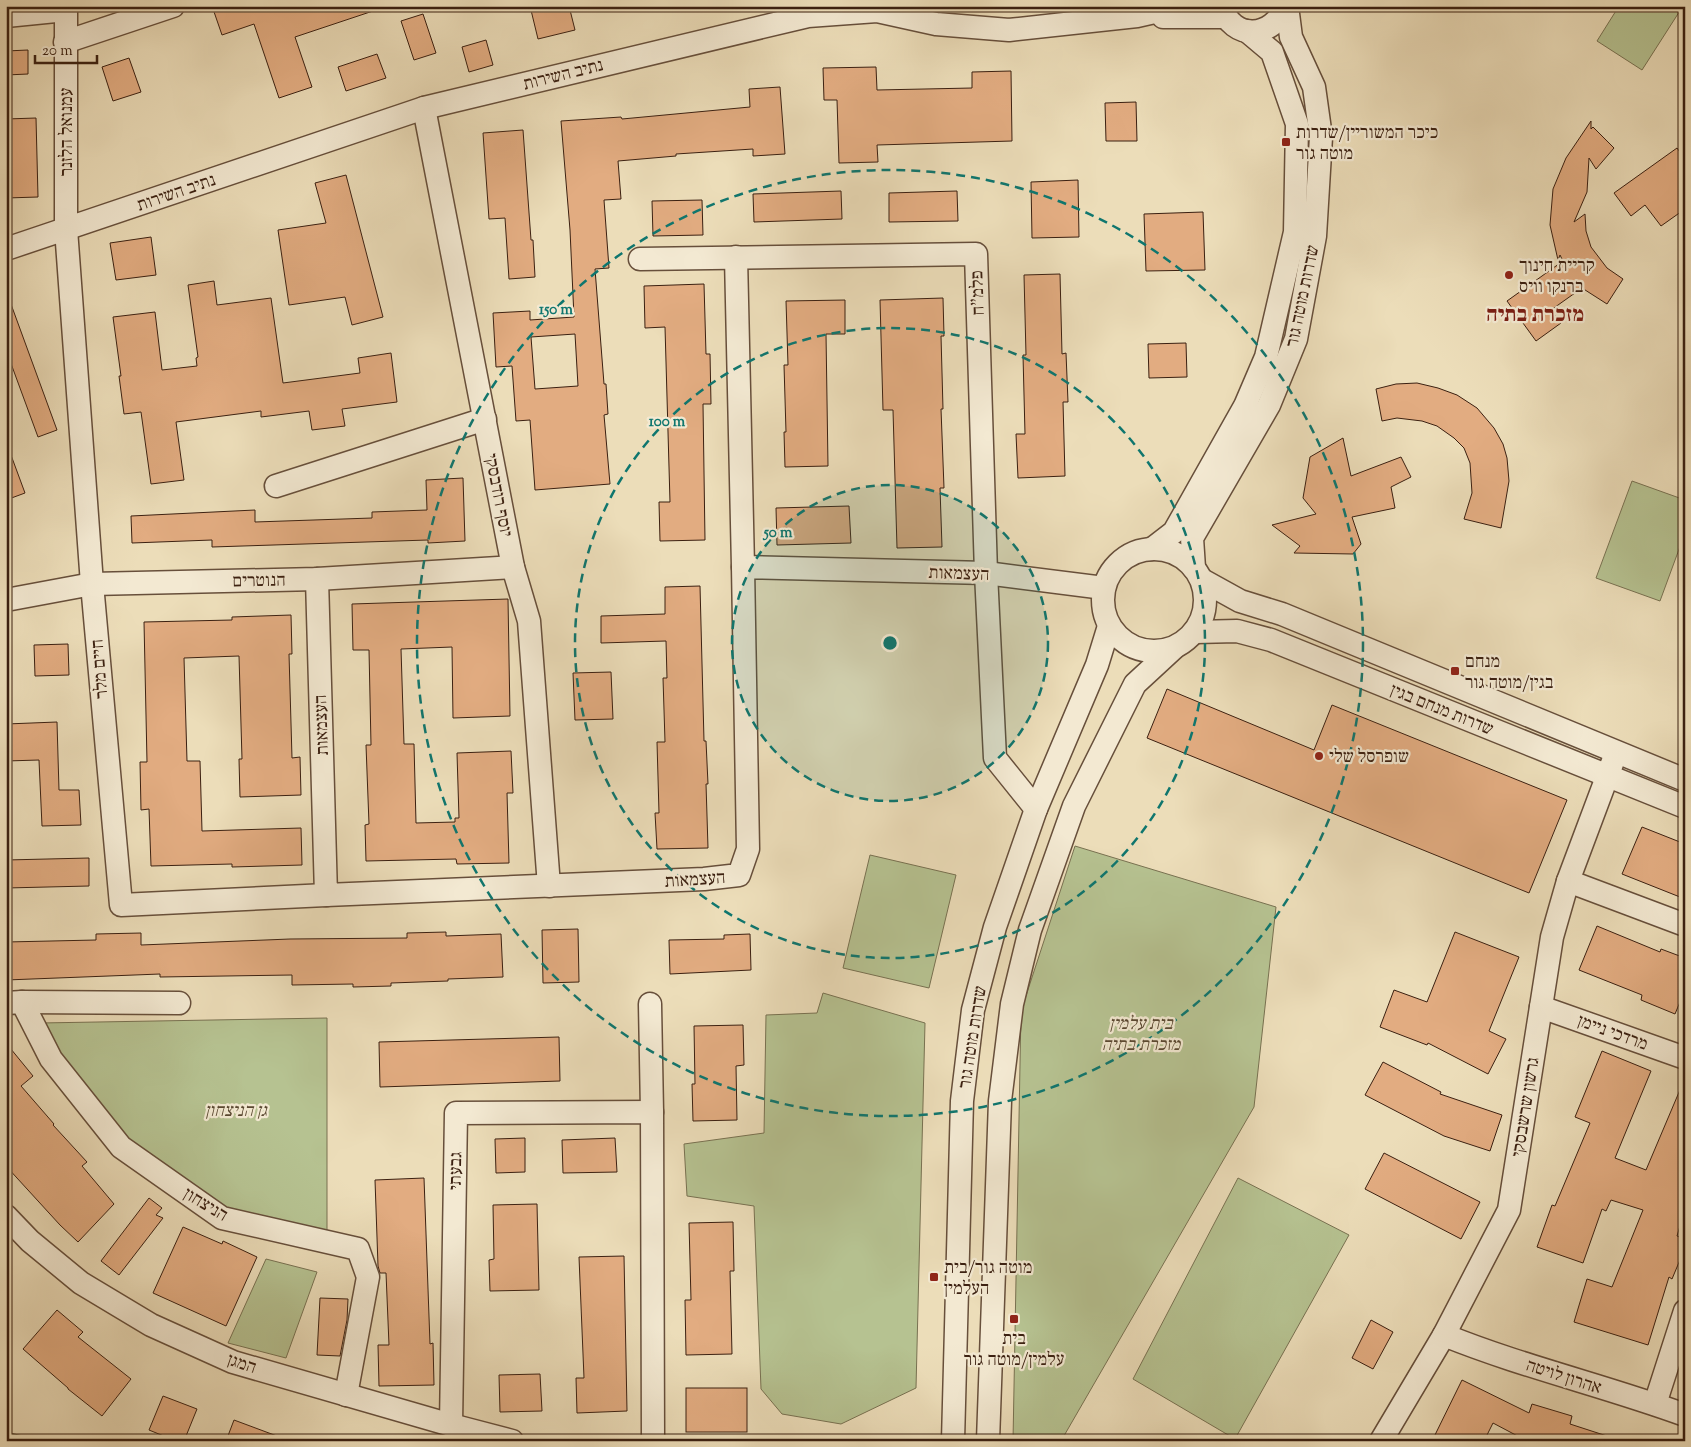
<svg xmlns="http://www.w3.org/2000/svg" width="1691" height="1447" font-family="'Sorts Mill Goudy','Frank Ruhl Libre',serif">
<style>
.green{fill:#b6c291;stroke:#787151}
.building{fill:#e2ac81;stroke:#3b2011;fill-rule:evenodd}
.lines{fill:none;stroke-linecap:round;stroke-linejoin:round}
.minor-casing{stroke:#674f3b;stroke-width:25}
.minor{stroke:#f3e9d2;stroke-width:22}
.ring{fill:none;stroke:#0f766e;stroke-width:2.5;stroke-dasharray:9 6}
.poi-dot{fill:#8f2418;stroke:#f3e9d2;stroke-width:2}
.labels{text-anchor:middle;stroke-width:4.5;stroke-linejoin:round;paint-order:stroke}
.street-label{font-size:18px;fill:#3b2011;stroke:#f3e9d2}
.poi-label{font-size:18px;fill:#3b2011;stroke:#f3e9d2;text-anchor:start}
.park-label{font-size:18px;font-style:italic;fill:#5a4831;stroke:#f3e9d2}
.district-label{font-size:22px;font-weight:bold;fill:#7a1f14;stroke:#f3e9d2}
.centre{fill:#0f766e;stroke:#f3e9d2;stroke-width:2.5}
.ring-label{font-size:15px;text-anchor:middle;font-weight:bold;fill:#0f766e;stroke:#f3e9d2;stroke-width:4.5;stroke-linejoin:round;paint-order:stroke}
</style>
<rect width="100%" height="100%" fill="#ecddb9"/>
<filter id="stains"><feTurbulence type="fractalNoise" baseFrequency=".004" numOctaves="4"/><feColorMatrix values="0 0 0 0 .2 0 0 0 0 .09 0 0 0 0 .02 0 0 0 .5 -.17"/></filter>
<radialGradient id="worn" r=".72"><stop offset=".6" stop-color="#630" stop-opacity="0"/><stop offset="1" stop-color="#630" stop-opacity=".3"/></radialGradient>
<g class="green">
<polygon points="1619,6 1683,6 1642,70 1597,41"/>
<polygon points="1632,481 1685,500 1685,533 1660,601 1596,578"/>
<polygon points="1075,846 1276,907 1254,1107 1061,1441 1013,1441 1021,1011"/>
<polygon points="870,855 956,875 929,988 843,968"/>
<polygon points="823,993 925,1023 916,1388 841,1424 782,1414 761,1389 754,1206 687,1196 684,1144 764,1133 766,1015 817,1013"/>
<polygon points="327,1018 327,1231 228,1215 123,1143 54,1056 40,1023"/>
<polygon points="1238,1178 1349,1235 1235,1439 1133,1379"/>
<polygon points="266,1259 317,1272 286,1358 228,1343"/>
<polygon points="6,1432 44,1441 6,1441"/>
</g>
<g class="building">
<polygon points="212,6 378,6 379,9 295,37 312,87 279,98 254,24 222,35"/>
<polygon points="530,6 569,6 575,30 538,39"/>
<polygon points="423,14 436,53 414,60 401,21"/>
<polygon points="486,40 493,65 469,72 462,47"/>
<polygon points="28,50 28,74 6,75 6,51"/>
<polygon points="377,54 386,78 346,91 338,67"/>
<polygon points="129,58 141,92 113,101 102,67"/>
<polygon points="876,67 877,90 972,88 972,72 1011,71 1012,141 877,145 878,162 839,163 837,100 824,100 823,68"/>
<path d="M780,87L785,154L753,156V149L676,154V156L618,161L621,199L604,200L609,268L595,269L604,384H606L608,414L604,415L610,484L535,490L530,420L516,421L512,366L496,367L493,313L530,311V320L574,317L570,230L561,121L621,117L622,119L750,107L749,89ZM575,334L578,386L535,389L531,337Z"/>
<polygon points="1136,102 1137,141 1106,141 1105,103"/>
<polygon points="36,118 38,197 6,198 6,119"/>
<polygon points="1591,121 1591,129 1593,127 1614,148 1596,169 1589,158 1587,192 1574,222 1585,214 1586,231 1591,247 1607,268 1623,279 1607,304 1582,288 1551,310 1561,323 1536,341 1507,301 1563,261 1560,255 1558,260 1550,225 1553,189 1566,158"/>
<polygon points="523,130 531,240 533,240 535,277 509,279 505,218 489,219 483,133"/>
<polygon points="1677,148 1685,159 1685,209 1661,226 1645,205 1631,216 1614,193"/>
<polygon points="346,175 383,317 352,325 345,297 289,305 278,230 326,223 315,183"/>
<polygon points="1078,180 1079,237 1032,238 1031,182"/>
<polygon points="841,191 842,219 754,222 753,194"/>
<polygon points="957,191 958,221 889,222 889,193"/>
<polygon points="702,200 703,235 653,236 652,201"/>
<polygon points="1203,212 1205,270 1146,271 1144,214"/>
<polygon points="151,237 156,275 116,280 110,243"/>
<polygon points="1060,274 1062,354 1066,353 1068,402 1063,402 1065,476 1018,478 1016,434 1025,434 1023,355 1026,355 1024,275"/>
<polygon points="214,281 217,305 271,298 283,383 360,373 358,358 391,353 397,402 342,409 345,426 312,430 309,411 261,417 261,411 176,422 184,480 151,484 141,412 124,414 119,376 121,376 113,317 155,312 162,370 197,366 196,358 198,357 188,285"/>
<polygon points="704,284 706,354 710,354 711,404 703,404 705,540 660,541 659,502 670,502 665,327 645,328 644,286"/>
<polygon points="6,296 8,296 57,430 38,437 6,350"/>
<polygon points="943,298 944,336 941,336 943,409 941,409 944,488 940,488 942,547 897,548 893,410 883,410 880,300"/>
<polygon points="845,300 845,334 826,334 828,466 785,467 784,432 786,432 784,365 788,365 786,301"/>
<polygon points="1186,343 1187,377 1149,378 1148,344"/>
<polygon points="1417,383 1438,388 1457,395 1477,408 1494,428 1503,444 1507,458 1509,481 1501,528 1464,519 1472,493 1470,463 1464,448 1454,438 1437,426 1422,421 1397,418 1382,421 1376,389 1396,384"/>
<polygon points="1343,438 1351,476 1401,457 1411,477 1391,487 1395,508 1352,517 1361,544 1353,554 1294,553 1300,546 1272,525 1316,514 1303,498 1310,457"/>
<polygon points="6,447 8,447 25,493 6,500"/>
<polygon points="463,478 465,541 428,543 428,540 212,547 212,540 132,543 131,516 255,510 255,522 372,518 372,512 427,510 426,480"/>
<polygon points="849,506 851,543 777,545 776,508"/>
<polygon points="700,586 704,741 706,741 708,784 706,784 708,848 657,849 655,813 659,813 657,742 665,742 663,678 667,678 666,641 601,643 601,616 665,614 665,587"/>
<polygon points="508,599 510,716 453,718 452,647 401,649 404,744 414,744 416,823 455,822 455,818 459,818 457,753 511,751 513,793 507,793 509,863 457,864 456,859 366,861 365,825 369,824 366,745 371,745 369,650 353,650 352,604"/>
<polygon points="291,615 292,654 289,654 292,758 300,757 301,795 240,797 239,759 242,759 239,656 184,658 187,761 200,761 202,831 301,828 302,865 232,867 232,864 151,866 149,809 141,810 140,762 147,762 144,622 232,620 232,617"/>
<polygon points="68,644 69,675 35,676 34,645"/>
<polygon points="611,672 613,719 575,720 573,673"/>
<polygon points="1167,689 1314,750 1332,705 1567,800 1529,893 1147,738"/>
<polygon points="57,722 59,790 79,790 81,825 42,826 39,760 6,761 6,724"/>
<polygon points="1642,827 1685,844 1685,899 1622,874"/>
<polygon points="89,858 89,886 6,888 6,860"/>
<polygon points="1597,926 1660,952 1661,949 1685,958 1685,990 1675,1014 1641,1000 1642,995 1579,970"/>
<polygon points="578,929 579,982 543,983 542,930"/>
<polygon points="446,932 446,936 501,934 503,977 448,979 448,981 391,983 391,986 353,987 353,984 292,985 292,975 160,977 160,974 6,980 6,942 96,940 96,934 141,933 141,945 290,939 407,938 407,933"/>
<polygon points="1455,932 1519,957 1489,1031 1506,1039 1488,1074 1428,1043 1427,1045 1380,1027 1394,990 1427,1002"/>
<polygon points="750,934 751,970 670,974 669,940 724,939 724,935"/>
<polygon points="743,1025 744,1065 736,1066 737,1120 693,1121 692,1084 695,1084 694,1026"/>
<polygon points="559,1037 560,1081 380,1087 379,1042"/>
<polygon points="6,1043 33,1076 21,1086 54,1124 53,1125 87,1162 82,1166 114,1204 78,1242 60,1225 6,1166"/>
<polygon points="1602,1051 1651,1071 1615,1158 1646,1170 1685,1078 1685,1209 1677,1236 1685,1239 1685,1248 1672,1279 1669,1277 1648,1345 1574,1322 1587,1279 1612,1287 1643,1210 1611,1200 1606,1211 1602,1209 1583,1263 1537,1247 1552,1205 1555,1206 1590,1123 1575,1117"/>
<polygon points="1383,1062 1441,1092 1440,1094 1502,1115 1490,1151 1444,1136 1365,1095"/>
<polygon points="525,1138 525,1172 496,1173 495,1139"/>
<polygon points="615,1138 617,1172 563,1173 562,1140"/>
<polygon points="1384,1153 1480,1202 1461,1239 1365,1189"/>
<polygon points="424,1178 430,1344 433,1343 434,1385 379,1386 378,1345 389,1345 386,1273 380,1273 378,1266 375,1180"/>
<polygon points="149,1198 162,1208 156,1215 163,1218 119,1275 101,1261"/>
<polygon points="537,1204 539,1290 490,1291 489,1260 494,1259 493,1205"/>
<polygon points="733,1222 734,1271 730,1271 732,1354 686,1355 685,1300 691,1300 689,1223"/>
<polygon points="183,1227 222,1244 223,1241 257,1257 226,1326 153,1293"/>
<polygon points="624,1256 627,1411 577,1413 576,1378 584,1378 579,1257"/>
<polygon points="320,1298 348,1299 347,1320 340,1356 317,1355"/>
<polygon points="57,1310 83,1332 78,1337 131,1379 102,1416 68,1389 68,1388 23,1349"/>
<polygon points="1371,1320 1393,1332 1373,1369 1352,1358"/>
<polygon points="540,1374 542,1411 500,1412 499,1375"/>
<polygon points="1462,1380 1529,1413 1532,1404 1572,1416 1570,1424 1610,1437 1609,1441 1527,1441 1493,1423 1484,1441 1432,1441"/>
<rect x="686" y="1388" width="61" height="44"/>
<polygon points="163,1396 197,1409 184,1441 176,1441 149,1430"/>
<polygon points="234,1420 285,1439 284,1441 226,1441"/>
</g>
<g class="lines">
<g class="minor-casing">
<g id="minor">
<polyline points="66,6 66,229 92,584 121,905 326,895"/>
<path d="M1221,6C1233,41 1272,39 1286,6"/>
<polyline points="6,16 66,10"/>
<polyline points="1163,17 1226,17"/>
<polyline points="65,42 173,6"/>
<polyline points="424,108 513,567 529,621 549,886"/>
<polyline points="6,249 424,108 808,16 877,11 936,24 1009,30 1137,16 1181,6"/>
<polyline points="736,257 743,567"/>
<polyline points="640,259 976,254 986,573 995,758 1036,809"/>
<polyline points="276,486 485,419"/>
<circle cx="1154" cy="600" r="51"/>
<polyline points="1152,549 1174,532 1245,406 1266,357 1295,232 1297,124 1272,52 1247,31"/>
<polyline points="1194,568 1192,538 1269,405 1296,339 1315,236 1321,137 1314,87 1291,37 1287,6"/>
<polyline points="317,579 326,895 704,879 739,875 748,849 743,567 986,573 1104,588"/>
<polyline points="1202,580 1240,601 1282,614 1685,780"/>
<polyline points="6,600 92,584 317,579 513,567"/>
<polyline points="1195,632 1237,631 1271,640 1685,807"/>
<polyline points="1568,881 1685,925"/>
<polyline points="22,1002 179,1003"/>
<polyline points="6,1003 22,1002 51,1059 121,1147 222,1218 358,1249 368,1277 346,1395"/>
<polyline points="650,1004 652,1112"/>
<polyline points="1541,1007 1685,1058"/>
<polyline points="6,1216 30,1241 81,1283 151,1325 233,1362 451,1425 512,1441"/>
<path d="M1444,1335C1523,1367 1606,1386 1685,1415"/>
<polyline points="1655,1404 1685,1311"/>
<polyline points="451,1425 456,1113 652,1112 653,1441"/>
<polyline points="953,1441 962,1101 973,1010 995,927 1036,809 1097,665 1109,626"/>
<polyline points="988,1441 1000,1101 1012,1004 1030,930 1074,806 1135,684 1174,648"/>
<polyline points="1381,1441 1444,1335 1509,1210 1552,937 1568,881 1616,753"/>
</g>
</g>
<use href="#minor" class="minor"/>
</g>
<circle cx="890" cy="643" r="158" fill="#0f766e" fill-opacity=".12"/>
<g class="ring">
<circle cx="890" cy="643" r="158"/>
<circle cx="890" cy="643" r="315"/>
<circle cx="890" cy="643" r="473"/>
</g>
<g class="poi-dot">
<rect x="1281" y="137" width="10" height="10" rx="2.5"/>
<circle cx="1509" cy="275" r="5"/>
<rect x="1450" y="666" width="10" height="10" rx="2.5"/>
<circle cx="1319" cy="756" r="5"/>
<rect x="929" y="1272" width="10" height="10" rx="2.5"/>
<rect x="1009" y="1314" width="10" height="10" rx="2.5"/>
</g>
<g class="labels">
<g class="street-label">
<text transform="translate(563 74) rotate(-14)" y="6">נתיב השירות</text>
<text transform="translate(66 132) rotate(-90)" y="6">עמנואל הלזנר</text>
<text transform="translate(176 192) rotate(-19)" y="6">נתיב השירות</text>
<text transform="translate(977 293) rotate(-92)" y="6">פלמ"ח</text>
<text transform="translate(1302 296) rotate(-78)" y="6">שדרות מוטה גור</text>
<text transform="translate(499 495) rotate(79)" y="6">יוסף רודבסקי</text>
<text transform="translate(959 573) rotate(2)" y="6">העצמאות</text>
<text transform="translate(259 580) rotate(-1)" y="6">הנוטרים</text>
<text transform="translate(99 669) rotate(-95)" y="6">חיים מלר</text>
<text transform="translate(1442 709) rotate(22)" y="6">שדרות מנחם בגין</text>
<text transform="translate(321 725) rotate(-92)" y="6">העצמאות</text>
<text transform="translate(695 879) rotate(-4)" y="6">העצמאות</text>
<text transform="translate(1613 1032) rotate(20)" y="6">מרדכי ניימן</text>
<text transform="translate(972 1037) rotate(-81)" y="6">שדרות מוטה גור</text>
<text transform="translate(1525 1107) rotate(-81)" y="6">גרשון שרשבסקי</text>
<text transform="translate(455 1171) rotate(-89)" y="6">גבעתי</text>
<text transform="translate(206 1204) rotate(31)" y="6">הניצחון</text>
<text transform="translate(242 1363) rotate(19)" y="6">המגן</text>
<text transform="translate(1564 1376) rotate(18)" y="6">אהרון לויטה</text>
</g>
<g class="poi-label">
<text x="1296" y="138">כיכר המשוריין/שדרות<tspan x="1296" dy="21">מוטה גור</tspan></text>
<text x="1519" y="271">קריית חינוך<tspan x="1519" dy="21">ברנקו וויס</tspan></text>
<text x="1465" y="667">מנחם<tspan x="1465" dy="21">בגין/מוטה גור</tspan></text>
<text x="1329" y="762">שופרסל שלי</text>
<text x="944" y="1273">מוטה גור/בית<tspan x="944" dy="21">העלמין</tspan></text>
<text x="1014" y="1344" text-anchor="middle">בית<tspan x="1014" dy="21">עלמין/מוטה גור</tspan></text>
</g>
<g class="park-label">
<text x="1141" y="1029">בית עלמין<tspan x="1141" dy="21">מזכרת בתיה</tspan></text>
<text x="236" y="1116">גן הניצחון</text>
</g>
<g class="district-label">
<text x="1535" y="321">מזכרת בתיה</text>
</g>
</g>
<circle cx="890" cy="643" r="8" class="centre"/>
<g class="ring-label">
<text x="556" y="314">150 m</text>
<text x="667" y="426">100 m</text>
<text x="778" y="537">50 m</text>
</g>
<rect width="1691" height="1447" fill="none" stroke="#ecddb9" stroke-width="25"/>
<rect x="8" y="8" width="1676" height="1432" fill="none" stroke="#3b2011" stroke-width="2.5"/>
<rect x="12" y="12" width="1666" height="1422" fill="none" stroke="#3b2011"/>
<path d="M35 55v8h62v-8" fill="none" stroke="#3b2011" stroke-width="2.5"/>
<text x="42" y="55" font-size="15" fill="#3b2011" stroke="#f3e9d2" stroke-width="4" paint-order="stroke">20 m</text>
<rect width="100%" height="100%" filter="url(#stains)"/>
<rect width="100%" height="100%" fill="url(#worn)"/>
</svg>
